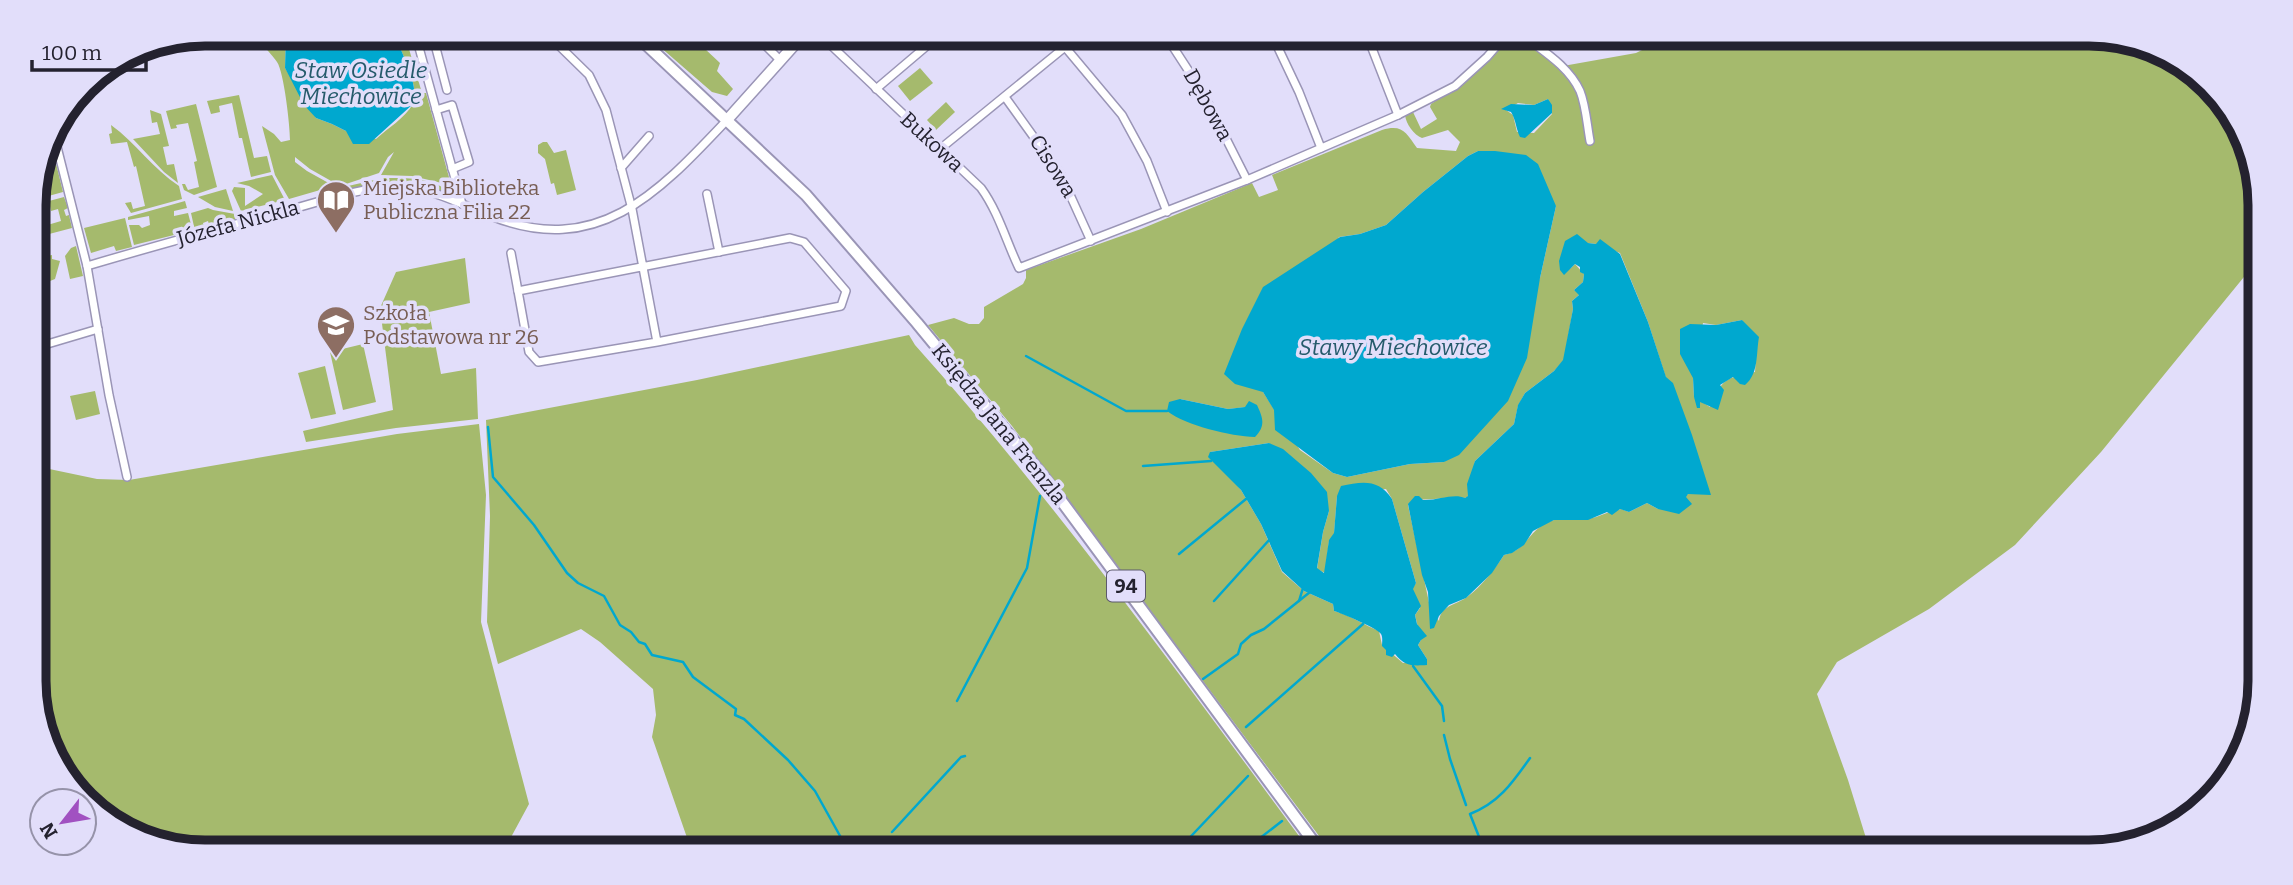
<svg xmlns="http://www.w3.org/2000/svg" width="2293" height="885" font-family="Bitter,serif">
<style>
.green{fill:#a5ba6d;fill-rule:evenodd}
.water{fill:#00a8cf}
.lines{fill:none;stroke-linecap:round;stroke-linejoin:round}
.stream{stroke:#00a8cf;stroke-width:2.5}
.street-casing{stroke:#9a95b6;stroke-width:10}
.secondary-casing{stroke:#9a95b6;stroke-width:13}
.primary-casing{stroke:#9a95b6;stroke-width:14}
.street{stroke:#fff;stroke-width:7}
.secondary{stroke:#fff;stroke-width:10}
.primary{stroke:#fff;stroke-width:10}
.labels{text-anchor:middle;stroke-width:7;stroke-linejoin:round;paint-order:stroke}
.shield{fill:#e2defa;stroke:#5d5a6c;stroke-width:2}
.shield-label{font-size:19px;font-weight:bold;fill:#24222f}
.street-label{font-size:21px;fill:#24222f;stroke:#e2defa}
.education-label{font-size:21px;fill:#785e54;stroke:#e2defa;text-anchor:start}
.water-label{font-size:23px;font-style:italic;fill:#265b6c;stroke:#e2defa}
.rim{fill:none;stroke:#24222f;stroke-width:9}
</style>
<rect width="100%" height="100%" fill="#e2defa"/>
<g class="green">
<path d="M259,33H286L285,68L316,118L332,124L346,131L376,139C388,128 405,118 413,104C421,90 401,51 395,36V33H409L413,45L409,49L422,93H426L450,181L446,184L412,176L381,175L394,152L388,157L379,173L340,186L310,169L295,157V162L307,171L334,186L289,199L275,175L262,126L274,134L281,142L290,140C290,126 284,72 277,62C269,50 263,49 259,33Z"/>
<polygon points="644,33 688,33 720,63 717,71 733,89 727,96 712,92"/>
<path d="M1676,33H2089L2144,42L2224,100L2258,182L2257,261L2101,452L2015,545L1929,609L1837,662L1817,694L1848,780L1870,851L1331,852L1012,426L928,325L954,318L969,324H979L984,318V307L1023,284L1026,278V270L1141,229L1252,183L1259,197L1278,190L1272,175L1382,130C1403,124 1406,133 1417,148L1456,151L1460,142L1448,130L1422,138C1414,135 1406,124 1405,115L1413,112L1421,129L1437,119L1430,107L1431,104L1467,80L1513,36L1519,35L1563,66L1636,53ZM1548,99L1552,114L1534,133L1517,132L1513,115L1506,110L1518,103L1534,105ZM1478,151L1556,206L1540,278L1444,462L1410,464L1347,477L1333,473L1300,450L1263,392L1339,237L1360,234L1386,225L1423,192L1468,156ZM1588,243L1596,244L1620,253L1648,322L1666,378L1690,434L1688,494L1658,509L1647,503L1629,512L1621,509C1609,511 1599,517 1588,519C1577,522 1565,517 1554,520C1529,527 1528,550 1504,555C1494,570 1482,586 1467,597C1456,605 1441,605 1439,621L1430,607L1408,505L1414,499C1432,501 1448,496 1465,498L1469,496L1475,461L1514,424L1518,406L1525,393L1554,371L1564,360L1573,309L1572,301L1580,294L1574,290L1583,282L1584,274L1575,264L1570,269ZM1742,320L1756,356L1755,372C1725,378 1722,379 1710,407L1694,397L1693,378L1703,323L1716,325ZM1180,399L1228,409L1246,407L1223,432ZM1269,443L1329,511L1323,532L1317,569L1325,573L1329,541L1334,534L1337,496L1386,489L1392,499L1416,583L1412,589L1420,608L1415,615L1421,640L1418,645L1427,659L1403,663L1382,645L1379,631C1364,625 1350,615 1334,611L1333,604L1304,591L1282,572L1261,524L1241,490L1210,452Z"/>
<polygon points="920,68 933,83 910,101 898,86"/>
<polygon points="239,95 254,158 267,156 271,172 251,177 242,138 239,138 232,103 219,106 220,112 211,114 207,101"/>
<polygon points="946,102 955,112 936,130 927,120"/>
<polygon points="196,104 217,187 194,195 184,190 182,184 185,184 188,190 199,187 194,162 197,161 188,123 176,125 177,128 171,129 166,111"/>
<polygon points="150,110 161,114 169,146 163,147 167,165 174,164 178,183 164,172 133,139 160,134 157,122 152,123"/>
<path d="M111,125C136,143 153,169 179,186L182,199L131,213L125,203L131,202L133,209L145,206L136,166L134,167L127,142L111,144L109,134L112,133Z"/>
<polygon points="49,135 63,192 34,200 34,191 49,187 48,186 35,189 40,170 43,169 47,181 44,167 40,168 44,156 47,155 45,149"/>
<polygon points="543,142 547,142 554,153 566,150 576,190 557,195 554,183 551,184 545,159 538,153 538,145"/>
<polygon points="272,175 285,200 241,211 232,191 234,187 245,188 245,206 263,194 249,186 237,183"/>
<path d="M383,178C402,178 431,177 446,190C432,196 413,184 398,183C377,183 358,188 338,194L335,189Z"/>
<polygon points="226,189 233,211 215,207 198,197"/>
<polygon points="64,197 68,208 64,210 66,216 69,215 72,228 34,238 34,229 61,221 58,209 51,211 49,201"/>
<polygon points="185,201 187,208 174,211 174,216 188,213 193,232 175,238 174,235 134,245 129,225 139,225 142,228 150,225 149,216 128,220 128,217"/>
<polygon points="208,208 213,210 235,214 236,219 210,227 208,221 203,223 204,228 195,231 191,213"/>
<polygon points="125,218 132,247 116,251 114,246 91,253 84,228"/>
<polygon points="76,246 83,276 70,279 65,256 71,248"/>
<polygon points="52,255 52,259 60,261 55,279 45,283 34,271 34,265 42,257"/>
<polygon points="465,258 470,303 429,312 441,374 476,368 478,419 396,428 306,442 303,431 393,410 380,308 396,272"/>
<path d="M909,335L915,345C1058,505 1183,680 1311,852H692L652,737L656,715L653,689L600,642L581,629L498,664L487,622L490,516L486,420L697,380Z"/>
<polygon points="363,344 376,402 343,410 330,352"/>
<polygon points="325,366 336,414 311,419 298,373"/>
<polygon points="95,391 100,414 76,420 70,396"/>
<polygon points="479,424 486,495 481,622 529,804 503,852 204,852 149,843 75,793 36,714 35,466 97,479 129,480 397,434"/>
</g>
<g class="water">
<path d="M286,33H395C400,53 420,83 413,104L369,144H353L346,131L332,124L316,118L304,105L285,68Z"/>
<path d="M1548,99L1552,105V113L1525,138L1520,137C1516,129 1516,120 1511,112L1501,109L1511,104L1534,105Z"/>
<polygon points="1478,151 1495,151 1526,155 1538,164 1556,206 1540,278 1527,358 1508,401 1459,455 1444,462 1410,464 1347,477 1333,473 1275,430 1274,410 1263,392 1235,384 1224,374 1242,329 1263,287 1340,237 1360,234 1386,225 1423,192 1468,156"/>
<path d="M1577,234L1588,243L1596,244L1600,239L1620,254L1648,322L1666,377L1673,383L1692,435L1711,495L1688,494L1686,497L1692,504L1679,514L1658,509L1647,503L1629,512L1620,509L1612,515L1607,512L1588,520H1554L1533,531L1524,545L1512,553L1504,555L1492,573L1466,598L1449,605L1439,616L1434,628L1430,629L1428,592L1422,575L1408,504L1415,496H1419L1423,500C1437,501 1453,493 1465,498L1468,496L1467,484L1475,461L1514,424L1518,405L1525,393L1554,371L1563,360L1573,309L1572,301L1579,295L1574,290L1583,282L1584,274L1580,272V267L1575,264L1564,275L1560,270L1559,261L1565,241Z"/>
<path d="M1742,320L1759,337C1756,353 1759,374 1745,385L1740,384L1733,377L1720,385L1724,390L1718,410L1700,402V408H1697L1694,397L1693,378L1680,354V329L1690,324L1716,325Z"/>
<path d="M1180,399L1228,409L1245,407L1249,401L1257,405C1263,418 1266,426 1255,437C1230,436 1187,426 1167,411L1169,402Z"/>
<path d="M1269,443L1283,449L1311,473L1327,492L1329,511L1323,532L1317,568L1324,573L1329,540L1334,533L1337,496L1341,486C1363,481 1379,479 1392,499L1416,583L1413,589L1421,606L1415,615L1417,624L1427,636L1421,640L1418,645L1427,659V665C1411,666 1405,666 1395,654L1392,657L1386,655V650L1382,646C1382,643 1383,637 1381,634C1379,629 1341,613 1334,611L1333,604L1304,591L1282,571L1261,524L1241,490L1208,457L1210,452Z"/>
</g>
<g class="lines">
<g class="stream">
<polyline points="1026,356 1126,411 1167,411"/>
<polyline points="488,427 493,477 534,525 567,573 578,583 604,596 620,625 631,632 639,642 645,644 652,655 683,662 693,677 736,709 735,715 744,719 788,760 815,791 849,852"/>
<polyline points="1143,466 1211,461"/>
<polyline points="1179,554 1246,499"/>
<polyline points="1214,601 1270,539"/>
<polyline points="1299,601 1303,588"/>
<polyline points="1413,666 1442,706 1444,721"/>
<polyline points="1203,679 1238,654 1241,644 1251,635 1264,629 1310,592"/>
<polyline points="957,701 1027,568 1040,496"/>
<polyline points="1246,727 1363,624"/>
<polyline points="1444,735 1450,759 1466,805"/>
<polyline points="892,832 961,757 965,756"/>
<polyline points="1178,850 1248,776"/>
<polyline points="1242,852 1282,821"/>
<path d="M1485,852L1470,814C1499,803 1513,782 1530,758"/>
</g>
<g class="street-casing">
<g id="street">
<polyline points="415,33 462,204"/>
<polyline points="546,33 589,75 606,110 632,209 657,342 841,306 846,291 804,242 790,238 518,291 529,352 538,362 657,342"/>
<polyline points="753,33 781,61"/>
<path d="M818,33L981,188C999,213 1006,241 1019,268L1247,180L1398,115L1455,86L1487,57L1508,33"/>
<polyline points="1164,33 1203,93 1247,180"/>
<polyline points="1271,33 1299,92 1321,148"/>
<polyline points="1366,33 1398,115"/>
<path d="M1520,33C1541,50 1568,65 1580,91C1586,106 1587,125 1590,141"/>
<polyline points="433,37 447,90"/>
<polyline points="1065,47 1122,115 1147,161 1167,212"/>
<polyline points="876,89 942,33"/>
<polyline points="1005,97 1061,175 1091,241"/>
<polyline points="436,110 452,105 469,162 452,169"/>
<polyline points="52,127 87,266 109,395 127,477"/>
<polyline points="940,149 1065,47 1078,33"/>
<polyline points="621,168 649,136"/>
<polyline points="707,194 719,252"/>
<polyline points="511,253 518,291"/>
<path d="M87,266C151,247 216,229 281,212C317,203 353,189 390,187C424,184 460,204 491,216C598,259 659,192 727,120"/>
<polyline points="34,348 98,329"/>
<polyline points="35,455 37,462"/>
</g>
</g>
<g class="secondary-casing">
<polyline id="secondary" points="727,120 805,33"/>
</g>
<g class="primary-casing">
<polyline id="primary" points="634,33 806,195 917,323 1043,476 1321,852"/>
</g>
<use href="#street" class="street"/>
<use href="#secondary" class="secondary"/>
<use href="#primary" class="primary"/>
</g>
<defs>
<g id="library-pin" transform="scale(2.0125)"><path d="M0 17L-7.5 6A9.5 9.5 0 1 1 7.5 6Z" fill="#8d6e63" stroke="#e2defa"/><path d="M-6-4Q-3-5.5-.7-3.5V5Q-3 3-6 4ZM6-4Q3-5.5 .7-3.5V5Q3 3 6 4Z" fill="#fff"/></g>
<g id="school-pin" transform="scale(2.0125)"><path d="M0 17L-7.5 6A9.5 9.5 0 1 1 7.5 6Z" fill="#8d6e63" stroke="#e2defa"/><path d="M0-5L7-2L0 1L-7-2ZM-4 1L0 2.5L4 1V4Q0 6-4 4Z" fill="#fff"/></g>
</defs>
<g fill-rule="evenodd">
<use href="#library-pin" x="336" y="200"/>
<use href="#school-pin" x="336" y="325"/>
</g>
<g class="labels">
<rect class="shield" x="1107" y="570.5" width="38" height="31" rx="5"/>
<g class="shield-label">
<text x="1126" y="593">94</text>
</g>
<g class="street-label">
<text transform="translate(1208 105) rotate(61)" y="7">Dębowa</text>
<text transform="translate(932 142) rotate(43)" y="7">Bukowa</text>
<text transform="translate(1053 166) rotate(58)" y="7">Cisowa</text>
<text transform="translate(238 223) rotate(-15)" y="7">Józefa Nickla</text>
<text transform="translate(999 424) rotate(51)" y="7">Księdza Jana Frenzla</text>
</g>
<g class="education-label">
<text x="363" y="195">Miejska Biblioteka<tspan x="363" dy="24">Publiczna Filia 22</tspan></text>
<text x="363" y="320">Szkoła<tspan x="363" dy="24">Podstawowa nr 26</tspan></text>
</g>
<g class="water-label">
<text x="361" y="78">Staw Osiedle<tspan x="361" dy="26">Miechowice</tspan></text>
<text x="1393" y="355">Stawy Miechowice</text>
</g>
</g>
<path d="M0 0H2293V885H0ZM205 46H2089A159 159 0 0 1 2248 205V681A159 159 0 0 1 2089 840H205A159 159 0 0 1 46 681V205A159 159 0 0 1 205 46Z" fill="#e2defa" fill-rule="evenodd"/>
<path class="rim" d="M205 46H2089A159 159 0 0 1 2248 205V681A159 159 0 0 1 2089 840H205A159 159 0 0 1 46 681V205A159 159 0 0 1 205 46Z"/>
<g transform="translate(63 822) rotate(239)"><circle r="33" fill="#e2defa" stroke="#9693a9" stroke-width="2"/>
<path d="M0-5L12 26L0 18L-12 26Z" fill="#a151c1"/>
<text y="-10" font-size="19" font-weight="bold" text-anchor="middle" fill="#24222f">N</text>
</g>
<path d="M32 60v10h114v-10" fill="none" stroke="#24222f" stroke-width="3.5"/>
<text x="42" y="60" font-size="21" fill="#24222f" stroke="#e2defa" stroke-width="5" paint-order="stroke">100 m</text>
</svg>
